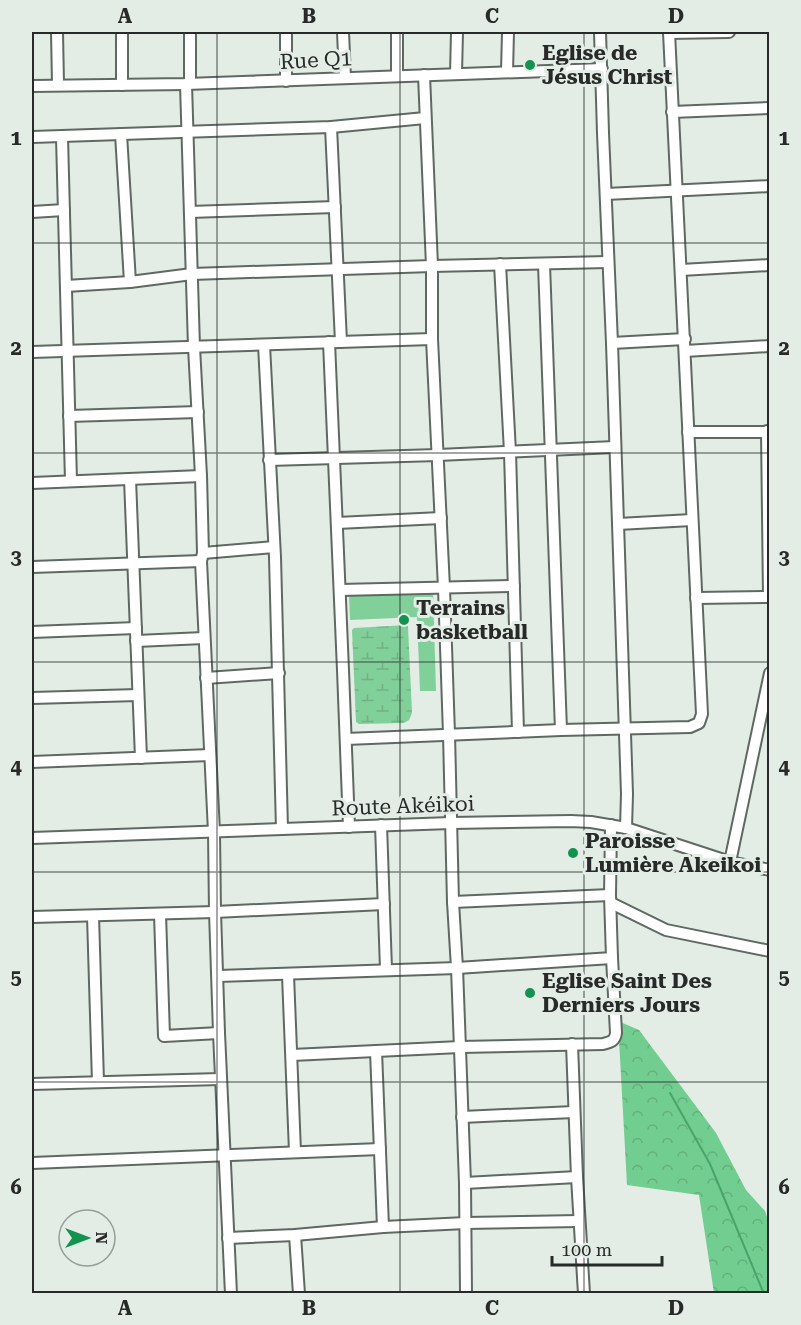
<svg xmlns="http://www.w3.org/2000/svg" width="801" height="1325" font-family="'Roboto Serif',serif">
<style>
.forest{fill:url(#forest-crowns)}
.wetland{fill:url(#wetland-marsh)}
.pitch{fill:#81cf99}
.lines{fill:none;stroke-linecap:round;stroke-linejoin:round}
.stream{stroke:#49a46a;stroke-width:2}
.minor-casing{stroke:#606862;stroke-width:14}
.minor{stroke:#fff;stroke-width:10}
.grid{fill:none;stroke:#272a28;stroke-width:1.5;stroke-opacity:0.55}
.poi-dot{fill:#149350;stroke:#e3ece5;stroke-width:2}
.labels{text-anchor:middle;stroke-width:6;stroke-linejoin:round;paint-order:stroke}
.poi-label{font-size:21px;font-weight:bold;fill:#272a28;stroke:#e3ece5;text-anchor:start}
.street-label{font-size:21px;fill:#272a28;stroke:#e3ece5}
.neatline{fill:none;stroke:#272a28;stroke-width:2}
.grid-label{font-size:20px;text-anchor:middle;font-weight:bold;fill:#272a28}
</style>
<defs>
<pattern id="forest-crowns" width="20" height="18" patternUnits="userSpaceOnUse" patternTransform="scale(1.5)"><rect width="20" height="18" fill="#72cd90"/><path d="M2 6a3 3 0 1 1 6 0M12 15a3 3 0 1 1 6 0" fill="none" stroke="#63b07c"/></pattern>
<pattern id="wetland-marsh" width="20" height="14" patternUnits="userSpaceOnUse" patternTransform="scale(1.5)"><rect width="20" height="14" fill="#81cf99"/><path d="M1 5h8M5 5V1M11 12h8M15 12V8" fill="none" stroke="#6fb284"/></pattern>
</defs>
<rect width="100%" height="100%" fill="#e3ece5"/>
<polygon class="forest" points="618,1021 639,1030 716,1133 746,1190 765,1211 769,1223 769,1293 714,1293 699,1195 627,1185"/>
<polygon class="wetland" points="407,625 408,627 412,713 409,720 404,723 359,724 356,722 352,630 354,628"/>
<polygon class="pitch" points="433,592 436,691 420,691 417,617 350,620 349,596"/>
<g class="lines">
<polyline class="stream" points="670,1093 710,1164 764,1294"/>
<g class="minor-casing">
<g id="minor">
<polyline points="57,32 58,84"/>
<polyline points="190,32 190,83"/>
<polyline points="343,32 345,78"/>
<polyline points="397,32 397,76"/>
<polyline points="600,32 603,133 612,343 627,794 626,828"/>
<polyline points="669,33 729,32"/>
<polyline points="507,72 508,32"/>
<polyline points="456,74 457,32"/>
<polyline points="424,75 432,266 432,339 444,588 449,734 453,902 457,968 465,1183 466,1294"/>
<polyline points="286,81 286,32"/>
<polyline points="186,84 194,347 201,476 203,553 201,561 214,832 215,912 219,1033 231,1294"/>
<polyline points="122,85 122,32"/>
<polyline points="32,86 186,84 602,69"/>
<polyline points="672,112 770,108"/>
<polyline points="331,127 341,342"/>
<polyline points="121,134 130,282"/>
<polyline points="32,137 331,127 425,118"/>
<polyline points="62,137 71,481"/>
<polyline points="606,194 770,186"/>
<polyline points="32,212 64,210"/>
<polyline points="190,212 335,207"/>
<polyline points="500,264 510,452 518,732"/>
<polyline points="544,264 561,730"/>
<polyline points="681,270 770,265"/>
<polyline points="66,286 130,282 192,274 432,266 608,262"/>
<polyline points="329,342 343,670 349,827"/>
<polyline points="612,343 685,339"/>
<polyline points="264,345 275,557 282,829"/>
<polyline points="685,351 770,346"/>
<polyline points="32,352 432,339"/>
<polyline points="69,416 198,412"/>
<polyline points="767,431 769,597"/>
<polyline points="688,432 770,432"/>
<polyline points="269,460 438,455 615,447"/>
<polyline points="130,479 141,758"/>
<polyline points="32,483 201,476"/>
<polyline points="337,523 441,518"/>
<polyline points="618,524 692,520"/>
<polyline points="203,553 274,547"/>
<polyline points="32,567 201,561"/>
<polyline points="340,590 514,586"/>
<polyline points="696,598 770,597"/>
<polyline points="32,632 136,628"/>
<polyline points="136,641 204,638"/>
<polyline points="206,678 279,673"/>
<polyline points="32,698 138,695"/>
<polyline points="346,739 561,730 690,727 699,723 702,714 669,32"/>
<polyline points="32,762 210,755"/>
<polyline points="381,825 386,969"/>
<polyline points="32,838 451,823 571,821 591,822 626,828 730,862 770,870"/>
<polyline points="730,862 770,673"/>
<polyline points="453,902 610,895"/>
<polyline points="611,903 666,930 770,951"/>
<polyline points="160,914 164,1036 219,1033"/>
<polyline points="93,916 98,1082"/>
<polyline points="32,917 215,912 384,904"/>
<polyline points="288,975 295,1152"/>
<polyline points="218,976 457,968 612,958 610,895 611,825"/>
<polyline points="572,1044 577,1177 584,1294"/>
<polyline points="376,1051 383,1227"/>
<path d="M292,1055L460,1047L603,1044C611,1042 615,1041 616,1033L612,958"/>
<polyline points="32,1084 221,1079"/>
<polyline points="462,1117 574,1112"/>
<polyline points="32,1163 380,1149"/>
<polyline points="465,1183 577,1177"/>
<polyline points="295,1235 299,1294"/>
<polyline points="228,1238 295,1235 383,1227 466,1223 579,1221"/>
</g>
</g>
<use href="#minor" class="minor"/>
</g>
<path class="grid" d="M217,32V1294M400,32V1294M584,32V1294M32,243H770M32,453H770M32,662H770M32,872H770M32,1082H770"/>
<g class="poi-dot">
<circle cx="530" cy="65" r="6"/>
<circle cx="404" cy="620" r="6"/>
<circle cx="573" cy="853" r="6"/>
<circle cx="530" cy="993" r="6"/>
</g>
<g class="labels">
<g class="poi-label">
<text x="542" y="60">Eglise de<tspan x="542" dy="24">Jésus Christ</tspan></text>
<text x="416" y="615">Terrains<tspan x="416" dy="24">basketball</tspan></text>
<text x="585" y="848">Paroisse<tspan x="585" dy="24">Lumière Akeikoi</tspan></text>
<text x="542" y="988">Eglise Saint Des<tspan x="542" dy="24">Derniers Jours</tspan></text>
</g>
<g class="street-label">
<text transform="translate(316 60) rotate(-3)" y="7">Rue Q1</text>
<text transform="translate(403 806) rotate(-2)" y="7">Route Akéikoi</text>
</g>
</g>
<rect width="801" height="1325" fill="none" stroke="#e3ece5" stroke-width="66"/>
<g transform="translate(87 1238) rotate(90)"><circle r="28" fill="#e3ece5" stroke="#989e99" stroke-width="1.5"/>
<path d="M0-4.5L10 22L0 15L-10 22Z" fill="#149350"/>
<text y="-9" font-size="16" font-weight="bold" text-anchor="middle" fill="#272a28">N</text>
</g>
<path d="M552 1256v9h110v-9" fill="none" stroke="#272a28" stroke-width="3"/>
<text x="561" y="1256" font-size="18" fill="#272a28" stroke="#e3ece5" stroke-width="4.5" paint-order="stroke">100 m</text>
<rect x="33" y="33" width="735" height="1259" class="neatline"/>
<g class="grid-label">
<text x="125" y="23">A</text>
<text x="309" y="23">B</text>
<text x="492" y="23">C</text>
<text x="676" y="23">D</text>
<text x="16" y="145">1</text>
<text x="784" y="145">1</text>
<text x="16" y="355">2</text>
<text x="784" y="355">2</text>
<text x="16" y="564">3</text>
<text x="784" y="564">3</text>
<text x="16" y="774">4</text>
<text x="784" y="774">4</text>
<text x="16" y="984">5</text>
<text x="784" y="984">5</text>
<text x="16" y="1194">6</text>
<text x="784" y="1194">6</text>
<text x="125" y="1315">A</text>
<text x="309" y="1315">B</text>
<text x="492" y="1315">C</text>
<text x="676" y="1315">D</text>
</g>
</svg>
